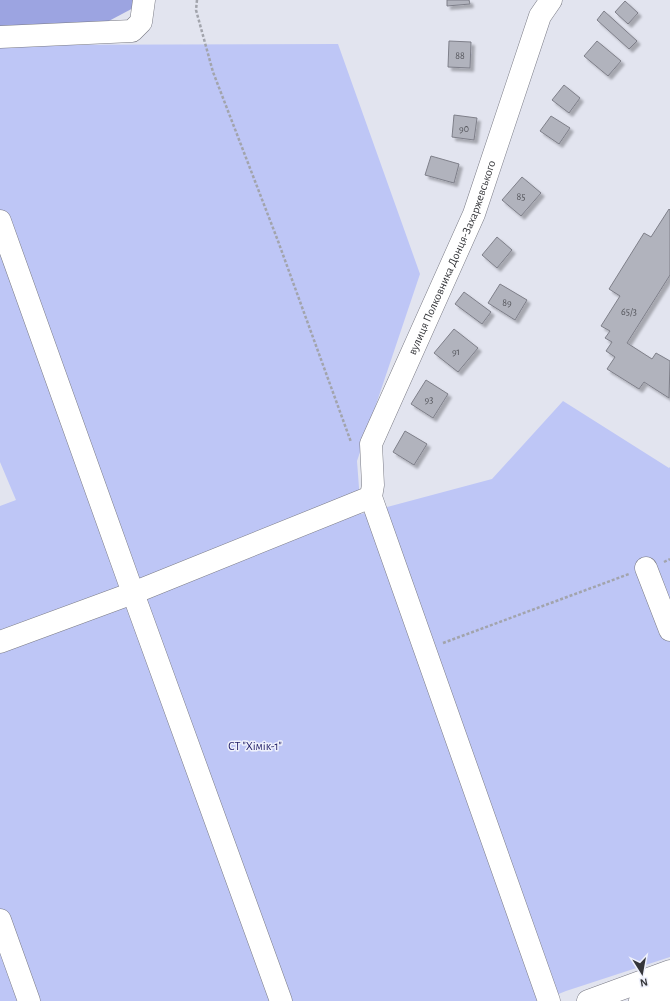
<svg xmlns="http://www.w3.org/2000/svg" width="670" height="1001" font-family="'Alegreya Sans',sans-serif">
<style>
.green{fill:#bec6f6}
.forest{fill:#9ca4e1}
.building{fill:#b1b3bd;stroke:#7e7f89;filter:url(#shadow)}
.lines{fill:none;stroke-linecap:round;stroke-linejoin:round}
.minor-casing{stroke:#7a7b85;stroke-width:23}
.path{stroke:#a2a4ac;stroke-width:2.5;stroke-dasharray:3 2;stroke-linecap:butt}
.minor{stroke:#fff;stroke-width:22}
.labels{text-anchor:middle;stroke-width:3;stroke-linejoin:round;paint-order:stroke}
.number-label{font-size:10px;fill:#53545a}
.street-label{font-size:12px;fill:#343539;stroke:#eff1fc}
.park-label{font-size:12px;fill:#27256c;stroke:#eff1fc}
</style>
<defs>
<filter id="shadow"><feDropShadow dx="3.5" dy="3.5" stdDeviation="1" flood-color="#0004"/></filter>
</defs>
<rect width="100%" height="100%" fill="#e2e4ef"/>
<polygon class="green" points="338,44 420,274 357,461 361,514 492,479 563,401 669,468 670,467 670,957 566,991 541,1001 0,1001 0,506 16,500 0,462 0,45"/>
<polygon class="forest" points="0,0 141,0 139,5 105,23 0,29"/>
<g class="building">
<polygon points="447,0 469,0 470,4 447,6"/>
<polygon points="625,1 638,13 628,24 615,12"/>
<polygon points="604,11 637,41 629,49 597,20"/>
<polygon points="449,41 471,42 470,68 448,67"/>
<polygon points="597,41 621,61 608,76 584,56"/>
<polygon points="564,85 580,98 569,113 552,100"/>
<polygon points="454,115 477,118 474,140 452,137"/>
<polygon points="551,116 570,128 559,144 540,131"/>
<polygon points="431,156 459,164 454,183 425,175"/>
<polygon points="522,177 541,193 521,216 502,200"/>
<polygon points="669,209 670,210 670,275 627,343 652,359 656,353 670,361 669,398 644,382 639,389 607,369 615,357 606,351 612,342 605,338 610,331 601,326 620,296 609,289 644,233 651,237"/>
<polygon points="497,237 512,250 497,268 482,255"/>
<polygon points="500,284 527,300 515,320 488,303"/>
<polygon points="464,292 491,312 482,324 455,304"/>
<polygon points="454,329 478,348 458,372 434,353"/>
<polygon points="426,380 448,394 433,418 411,404"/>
<polygon points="405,431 427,444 414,465 393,452"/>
</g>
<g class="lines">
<g class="minor-casing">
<g id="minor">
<polyline points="0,37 132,31 141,22 144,0"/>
<polyline points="0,221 133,593 281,1001"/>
<polyline points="646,568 670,630"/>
<polyline points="0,642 133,593 371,497"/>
<polyline points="0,920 29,1001"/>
<path id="s1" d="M549,1001L371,497L373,485L371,444L474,214L540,16L551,0"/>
<polyline points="588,1001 670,971"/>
<polyline points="640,1001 670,990"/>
</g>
</g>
<g class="path">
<polyline points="197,0 196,10 213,72 278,241 351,442"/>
<polyline points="664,562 670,559"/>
<polyline points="443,643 629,574"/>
</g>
<use href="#minor" class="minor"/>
</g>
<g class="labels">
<g class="number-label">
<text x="460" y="59">88</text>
<text x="464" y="132">90</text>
<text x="521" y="200">85</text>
<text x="507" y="306">89</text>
<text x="629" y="315">65/3</text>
<text x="456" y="355">91</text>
<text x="429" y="403">93</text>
</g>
<g class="street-label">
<text dy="4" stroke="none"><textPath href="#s1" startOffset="791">вулиця Полковника Донця-Захаржевського</textPath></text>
</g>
<g class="park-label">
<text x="255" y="750">СТ "Хімік-1"</text>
</g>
</g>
<g transform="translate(642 973) rotate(169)" stroke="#eff1fc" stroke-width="3" paint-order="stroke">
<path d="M0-3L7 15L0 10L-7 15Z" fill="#343539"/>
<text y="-6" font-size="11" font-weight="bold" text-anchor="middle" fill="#343539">N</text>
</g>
</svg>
